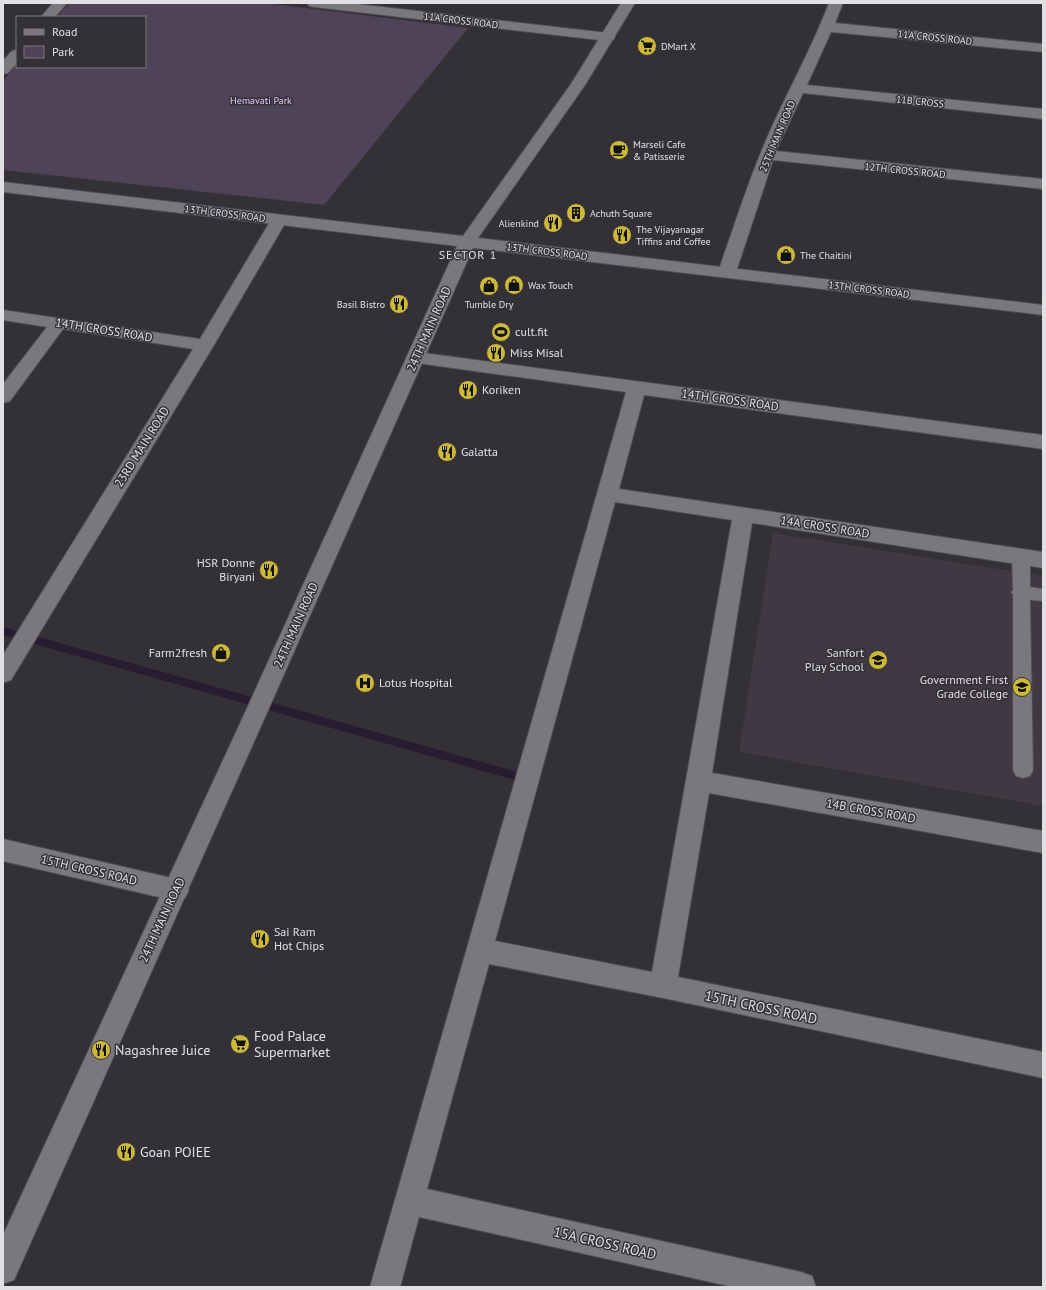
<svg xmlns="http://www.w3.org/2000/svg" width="1046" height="1290" font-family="'PT Sans',sans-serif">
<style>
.built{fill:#3f3943}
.green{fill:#4f4457}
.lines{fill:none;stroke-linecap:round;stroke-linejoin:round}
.stream{fill:#281c31;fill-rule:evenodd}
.service-casing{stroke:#4f4d51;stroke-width:2}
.minor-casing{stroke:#4f4d51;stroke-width:2}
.tertiary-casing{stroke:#4f4d51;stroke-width:2}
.service{fill:#7a777d;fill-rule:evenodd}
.minor{fill:#7a777d;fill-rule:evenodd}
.tertiary{fill:#7a777d;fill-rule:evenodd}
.labels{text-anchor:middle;stroke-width:3;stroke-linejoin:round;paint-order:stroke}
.far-street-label{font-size:10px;fill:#e2e0e3;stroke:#343136}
.far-poi-label{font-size:10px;fill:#e2e0e3;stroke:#343136;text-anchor:start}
.far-park-label{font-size:10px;fill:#e4c9f9;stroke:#343136}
.far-quarter-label{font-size:12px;letter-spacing:1px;fill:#e2e0e3;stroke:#343136}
.street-label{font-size:12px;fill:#e2e0e3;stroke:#343136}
.poi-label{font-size:12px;fill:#e2e0e3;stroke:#343136;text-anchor:start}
.near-street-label{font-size:14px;fill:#e2e0e3;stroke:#343136}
.near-poi-label{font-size:14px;fill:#e2e0e3;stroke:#343136;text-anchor:start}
</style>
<rect width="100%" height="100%" fill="#343136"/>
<polygon class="built" points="773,533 1043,576 1043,806 739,752"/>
<polygon class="green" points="69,3 265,3 468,28 324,205 3,170 3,81 17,64 17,67 145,67 145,17 57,17"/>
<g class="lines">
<polygon class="stream" points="3,627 521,773 525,774 526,777 523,787 519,788 515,787 514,784 515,780 3,635"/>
<g class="service-casing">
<polygon id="service" points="1021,551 1027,553 1030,557 1030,587 1043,589 1043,601 1030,600 1033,770 1030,776 1023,778 1016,776 1013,770 1013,594 1011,592 1013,590 1012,557 1015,553"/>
</g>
<g class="minor-casing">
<g id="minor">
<polygon points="53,3 67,3 55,17 41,17"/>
<polygon points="307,3 349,3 608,33 613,34 615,37 613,40 608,41 314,7 309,6"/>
<path d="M829,3H843L835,23L1043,44V52L831,32L807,85L1043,109V119L803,93L776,151L1043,179V189L773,160L736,272L733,276L727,277L721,276L718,272C734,227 748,181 767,138C787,92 811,50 829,3Z"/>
<polygon points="17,50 17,63 8,73 3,74 3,61 12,51"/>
<polygon points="279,215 285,217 287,220 214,345 11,680 3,683 3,655 193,349 63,329 10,401 3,403 3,384 47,327 3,320 3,310 200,339 271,220 273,217"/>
<path d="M416,352L1043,435V449L644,395L619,489L1043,552V568L752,523L712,773L1043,831V853L709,793L678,977L1043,1052V1078L663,998L489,964L427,1189L801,1272L812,1276L816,1287H733L419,1217L400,1287H370L626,392L410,362L407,358L410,354ZM615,502L732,520L652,972L495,941Z"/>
<polygon points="3,839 176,879 185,882 189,890 185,898 176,901 3,861"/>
</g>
</g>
<g class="tertiary-casing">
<polygon id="tertiary" points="621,3 635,3 585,85 478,238 1043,305 1043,315 473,248 265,717 14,1280 3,1284 3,1235 243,717 457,246 3,192 3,182 463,236 571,84"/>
</g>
<use href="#service" class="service"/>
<use href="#minor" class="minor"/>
<use href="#tertiary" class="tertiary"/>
</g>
<defs>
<g id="supermarket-disc" transform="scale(1)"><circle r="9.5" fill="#cdb938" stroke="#343136"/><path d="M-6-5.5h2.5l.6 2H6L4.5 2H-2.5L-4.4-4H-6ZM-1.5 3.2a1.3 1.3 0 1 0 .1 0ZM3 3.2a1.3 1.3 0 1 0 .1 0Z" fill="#111"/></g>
<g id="cafe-disc" transform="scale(1)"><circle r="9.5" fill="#cdb938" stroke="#343136"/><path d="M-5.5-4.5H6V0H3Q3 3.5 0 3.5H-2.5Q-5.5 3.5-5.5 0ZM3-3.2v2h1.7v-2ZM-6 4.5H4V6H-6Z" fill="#111"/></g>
<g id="building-disc" transform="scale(1)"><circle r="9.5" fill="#cdb938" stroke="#343136"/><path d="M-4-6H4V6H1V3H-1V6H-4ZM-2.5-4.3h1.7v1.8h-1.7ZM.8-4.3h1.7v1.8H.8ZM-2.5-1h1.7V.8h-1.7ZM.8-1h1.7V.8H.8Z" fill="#111"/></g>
<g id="restaurant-disc" transform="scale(1)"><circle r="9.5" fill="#cdb938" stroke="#343136"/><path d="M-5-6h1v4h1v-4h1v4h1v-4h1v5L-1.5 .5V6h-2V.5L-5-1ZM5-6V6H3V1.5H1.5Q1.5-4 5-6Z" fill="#111"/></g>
<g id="shop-disc" transform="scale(1)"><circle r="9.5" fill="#cdb938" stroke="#343136"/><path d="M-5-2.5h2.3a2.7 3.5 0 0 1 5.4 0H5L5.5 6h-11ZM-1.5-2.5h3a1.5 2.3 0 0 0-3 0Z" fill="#111"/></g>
<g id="stadium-disc" transform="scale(1)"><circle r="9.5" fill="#cdb938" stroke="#343136"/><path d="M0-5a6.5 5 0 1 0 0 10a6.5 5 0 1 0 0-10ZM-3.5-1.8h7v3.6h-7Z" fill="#111"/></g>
<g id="school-disc" transform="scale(1)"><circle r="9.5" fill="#cdb938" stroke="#343136"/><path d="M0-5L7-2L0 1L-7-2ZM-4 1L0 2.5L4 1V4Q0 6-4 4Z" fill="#111"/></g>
<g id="hospital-disc" transform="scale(1)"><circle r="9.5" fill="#cdb938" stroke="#343136"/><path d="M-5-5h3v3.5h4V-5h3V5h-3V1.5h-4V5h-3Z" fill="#111"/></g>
<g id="university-disc" transform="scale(1)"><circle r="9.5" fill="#cdb938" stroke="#343136"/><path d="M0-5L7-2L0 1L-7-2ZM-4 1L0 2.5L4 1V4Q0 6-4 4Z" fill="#111"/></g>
</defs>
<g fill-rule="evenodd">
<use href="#supermarket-disc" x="647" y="46"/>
<use href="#cafe-disc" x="619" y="150"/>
<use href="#building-disc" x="576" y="213"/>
<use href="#restaurant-disc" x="553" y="223"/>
<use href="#restaurant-disc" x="622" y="235"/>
<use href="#shop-disc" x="786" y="255"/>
<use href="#shop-disc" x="514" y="285"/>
<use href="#shop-disc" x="489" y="286"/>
<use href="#restaurant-disc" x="399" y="304"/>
<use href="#stadium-disc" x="501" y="332"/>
<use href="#restaurant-disc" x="496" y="353"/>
<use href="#restaurant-disc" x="468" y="390"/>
<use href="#restaurant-disc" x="447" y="452"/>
<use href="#restaurant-disc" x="269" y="570"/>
<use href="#shop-disc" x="221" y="653"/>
<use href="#school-disc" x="878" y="660"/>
<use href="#hospital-disc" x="365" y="683"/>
<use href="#university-disc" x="1022" y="687"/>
<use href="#restaurant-disc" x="260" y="939"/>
<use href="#supermarket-disc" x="240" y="1044"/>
<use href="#restaurant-disc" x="101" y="1050"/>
<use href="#restaurant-disc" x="126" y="1152"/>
</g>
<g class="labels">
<g class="far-street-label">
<text transform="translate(461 20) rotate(7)" y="4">11A CROSS ROAD</text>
<text transform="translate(935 37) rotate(6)" y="4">11A CROSS ROAD</text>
<text transform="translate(920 101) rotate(6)" y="4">11B CROSS</text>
<text transform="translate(777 136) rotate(-67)" y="4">25TH MAIN ROAD</text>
<text transform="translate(905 170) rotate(6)" y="4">12TH CROSS ROAD</text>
<text transform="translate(225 213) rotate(7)" y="4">13TH CROSS ROAD</text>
<text transform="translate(547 251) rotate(7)" y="4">13TH CROSS ROAD</text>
<text transform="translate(869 289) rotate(7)" y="4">13TH CROSS ROAD</text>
</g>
<g class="far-poi-label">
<text x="661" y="50">DMart X</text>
<text x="633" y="148">Marseli Cafe<tspan x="633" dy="12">&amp; Patisserie</tspan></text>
<text x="590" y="217">Achuth Square</text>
<text x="539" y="227" text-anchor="end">Alienkind</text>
<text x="636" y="233">The Vijayanagar<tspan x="636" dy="12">Tiffins and Coffee</tspan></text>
<text x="800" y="259">The Chaitini</text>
<text x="528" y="289">Wax Touch</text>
<text x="385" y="308" text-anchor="end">Basil Bistro</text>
<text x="489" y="308" text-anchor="middle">Tumble Dry</text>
</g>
<g class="far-park-label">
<text x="261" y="104">Hemavati Park</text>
</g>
<g class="far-quarter-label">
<text x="468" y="259">SECTOR 1</text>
</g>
<g class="street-label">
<text transform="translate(429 329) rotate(-66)" y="4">24TH MAIN ROAD</text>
<text transform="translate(104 330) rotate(9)" y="4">14TH CROSS ROAD</text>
<text transform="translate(730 400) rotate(8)" y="4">14TH CROSS ROAD</text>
<text transform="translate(142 447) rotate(-58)" y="4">23RD MAIN ROAD</text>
<text transform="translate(825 527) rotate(9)" y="4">14A CROSS ROAD</text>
<text transform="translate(296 625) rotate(-66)" y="4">24TH MAIN ROAD</text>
<text transform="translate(871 811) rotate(10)" y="4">14B CROSS ROAD</text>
<text transform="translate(89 870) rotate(13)" y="4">15TH CROSS ROAD</text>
<text transform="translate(162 920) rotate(-65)" y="4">24TH MAIN ROAD</text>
</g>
<g class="poi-label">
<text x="515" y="336">cult.fit</text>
<text x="510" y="357">Miss Misal</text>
<text x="482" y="394">Koriken</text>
<text x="461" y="456">Galatta</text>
<text x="255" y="567" text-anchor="end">HSR Donne<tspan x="255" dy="14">Biryani</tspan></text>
<text x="207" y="657" text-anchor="end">Farm2fresh</text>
<text x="864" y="657" text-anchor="end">Sanfort<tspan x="864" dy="14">Play School</tspan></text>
<text x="1008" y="684" text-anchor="end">Government First<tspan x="1008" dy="14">Grade College</tspan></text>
<text x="379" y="687">Lotus Hospital</text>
<text x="274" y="936">Sai Ram<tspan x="274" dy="14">Hot Chips</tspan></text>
</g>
<g class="near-street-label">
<text transform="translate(761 1007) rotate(12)" y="5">15TH CROSS ROAD</text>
<text transform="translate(605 1243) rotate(13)" y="5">15A CROSS ROAD</text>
</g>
<g class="near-poi-label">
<text x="254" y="1041">Food Palace<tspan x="254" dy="16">Supermarket</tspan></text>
<text x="115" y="1055">Nagashree Juice</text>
<text x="140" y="1157">Goan POIEE</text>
</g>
</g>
<rect width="1046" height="1290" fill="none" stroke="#e2e0e3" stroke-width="8"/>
<rect x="16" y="16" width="130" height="52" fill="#343136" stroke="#7a777b"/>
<rect x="24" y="29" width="20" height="6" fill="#7a777d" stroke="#7a777b"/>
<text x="52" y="36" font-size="12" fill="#e2e0e3">Road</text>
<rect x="24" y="46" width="20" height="12" fill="#4f4457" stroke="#7a777b"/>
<text x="52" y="56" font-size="12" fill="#e2e0e3">Park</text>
</svg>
